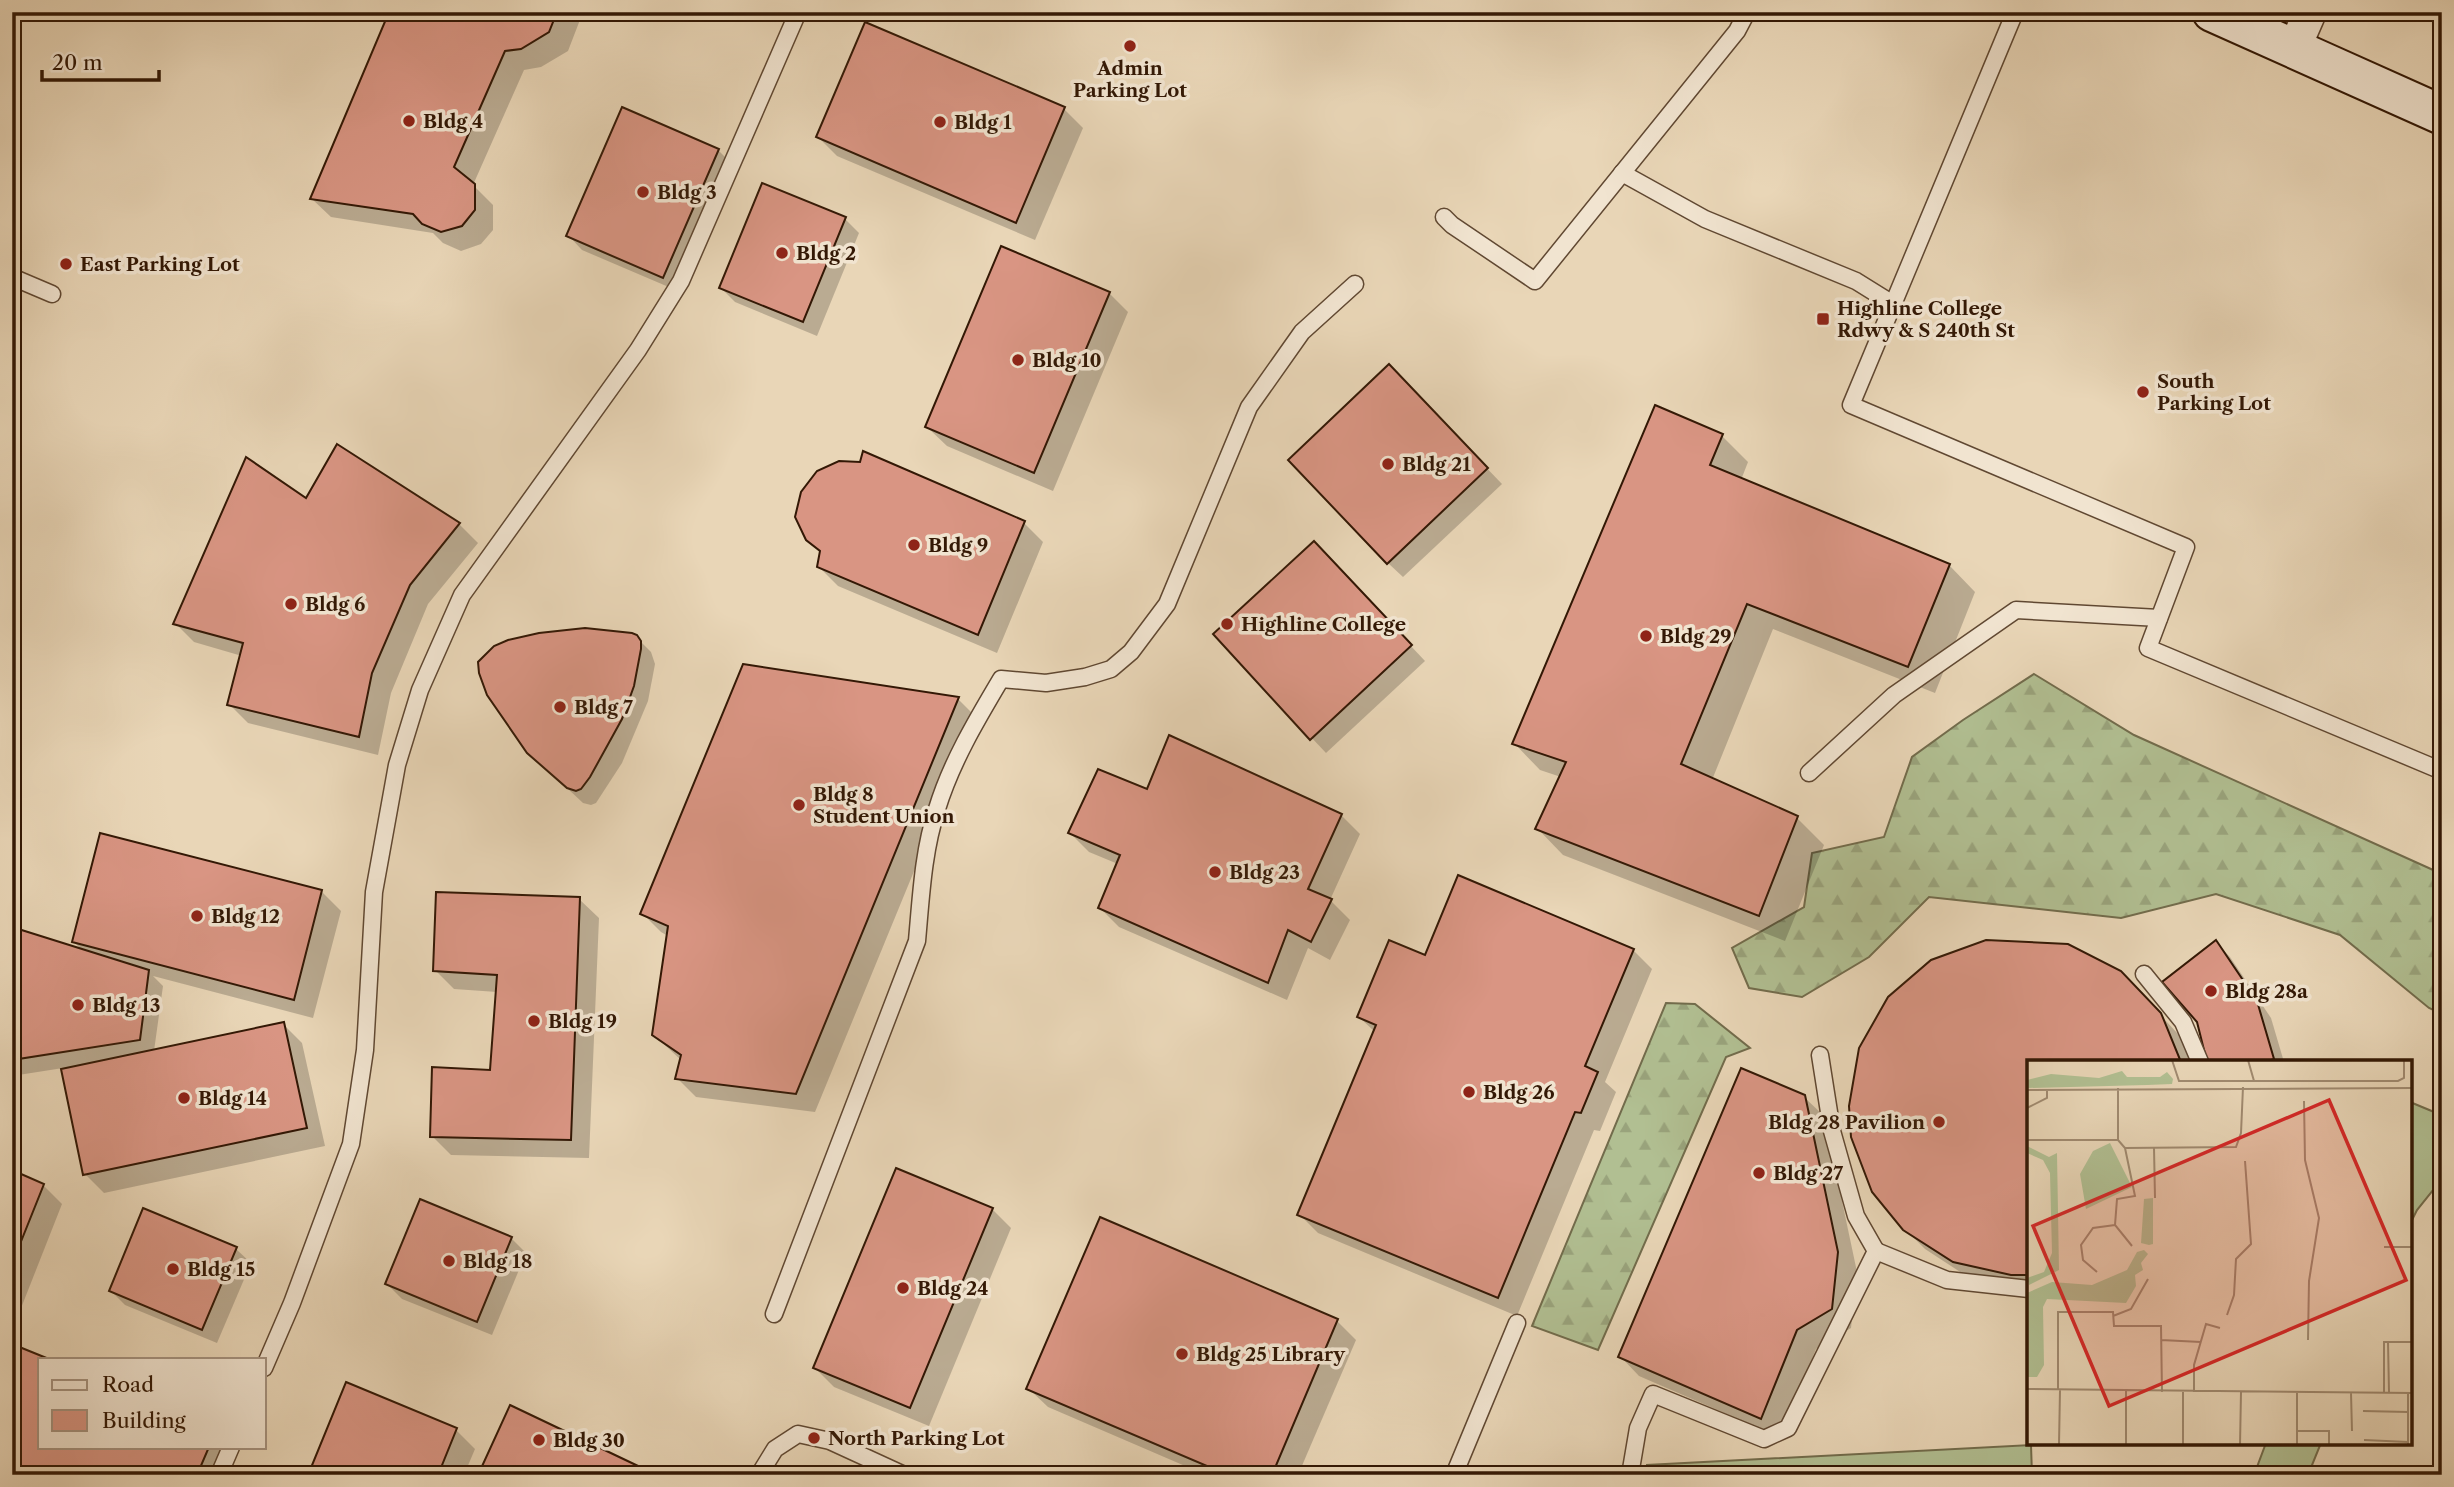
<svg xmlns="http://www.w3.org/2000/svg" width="2454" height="1487" font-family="'Libre Caslon Text',serif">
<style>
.forest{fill:url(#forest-firs);stroke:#726c4c;stroke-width:2}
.pitch{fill:#b1bf92;stroke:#726c4c;stroke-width:2}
.shadow{fill:#0003}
.building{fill:#d99583;stroke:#331805;stroke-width:2}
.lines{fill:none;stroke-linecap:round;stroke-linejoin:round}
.service-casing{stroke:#604832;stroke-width:19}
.minor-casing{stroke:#604832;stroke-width:35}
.secondary-casing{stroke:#331805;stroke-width:42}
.service{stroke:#f1e4d0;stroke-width:16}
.minor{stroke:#f1e4d0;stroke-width:32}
.secondary{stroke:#f1e4d0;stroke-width:38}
.poi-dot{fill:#8f2418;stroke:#f1e4d0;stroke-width:2.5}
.labels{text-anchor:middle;stroke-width:7;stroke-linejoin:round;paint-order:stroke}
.poi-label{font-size:19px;font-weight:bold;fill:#331805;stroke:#f1e4d0;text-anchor:start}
.inset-road{fill:none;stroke:#a08a70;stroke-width:2}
.view{fill:#d62828;fill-opacity:0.15;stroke:#d62828;stroke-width:3.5}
.inset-edge{fill:none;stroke:#331805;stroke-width:3.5}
</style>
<defs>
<pattern id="forest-firs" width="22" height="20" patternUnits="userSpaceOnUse" patternTransform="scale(1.75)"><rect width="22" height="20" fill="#b1bf92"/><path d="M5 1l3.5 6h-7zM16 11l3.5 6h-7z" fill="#99a37c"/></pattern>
</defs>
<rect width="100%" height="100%" fill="#e9d6b7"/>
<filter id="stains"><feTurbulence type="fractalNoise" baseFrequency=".00286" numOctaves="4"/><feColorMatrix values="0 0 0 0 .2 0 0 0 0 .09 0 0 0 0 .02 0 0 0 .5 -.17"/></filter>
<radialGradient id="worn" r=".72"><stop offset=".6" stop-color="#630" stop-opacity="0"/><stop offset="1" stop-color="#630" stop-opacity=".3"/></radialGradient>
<g class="forest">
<polygon points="2034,674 2134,735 2442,874 2442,1014 2429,1008 2340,935 2216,894 2121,918 1929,897 1869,957 1802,997 1749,988 1732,948 1804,907 1812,853 1884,837 1912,757 1963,720"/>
<polygon points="1666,1003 1695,1004 1750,1048 1726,1057 1598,1350 1532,1326"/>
</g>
<g class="pitch">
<polygon points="2410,1102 2439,1114 2442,1112 2442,1179 2417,1210 2410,1224"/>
<polygon points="2266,1443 2321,1443 2308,1475 2254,1475"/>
<polygon points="2031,1445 2032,1475 1647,1475 1647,1465"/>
</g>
<g class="shadow">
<polygon points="391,12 583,12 568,51 541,67 524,70 473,185 493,205 493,230 481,244 461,251 443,243 433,233 331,217 312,199"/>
<polygon points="1064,109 1083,128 1035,240 837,156 818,137"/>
<polygon points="718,150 733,165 678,291 582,250 568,235"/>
<polygon points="845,219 859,233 817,336 735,302 721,288"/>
<polygon points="1109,293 1128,312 1053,491 947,446 927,427"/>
<polygon points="1403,381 1502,484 1403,577 1388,563"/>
<polygon points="1722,436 1748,462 1741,480 1949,565 1975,592 1935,693 1773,629 1712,780 1797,818 1824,845 1785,941 1563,855 1537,828 1561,777 1540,770 1514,743"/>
<polygon points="306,501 459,524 478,543 428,604 391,693 378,755 248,723 229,704 242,656 194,642 175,623"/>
<polygon points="1024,523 1043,542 997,653 838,586 818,566 821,552 808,539"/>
<polygon points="1328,558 1425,661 1326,753 1215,635"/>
<polygon points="636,637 651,652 655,664 648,701 622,763 596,803 591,805 583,803 534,757"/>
<polygon points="958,699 977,718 815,1112 696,1097 677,1078 681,1060 654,1035 668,936 661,932 642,913"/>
<polygon points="1148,791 1341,815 1360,834 1330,900 1350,920 1330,960 1308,948 1287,1000 1119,927 1100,908 1118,864 1089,852 1070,833"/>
<polygon points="102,835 322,892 341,911 313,1018 153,976 163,986 154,1051 283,1024 302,1043 325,1146 104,1193 85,1174 63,1068 12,1076 12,929 84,952 74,942"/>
<polygon points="579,899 599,918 589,1158 451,1155 432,1136 492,1072 497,992 454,989 435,970"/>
<polygon points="2216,942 2230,957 2271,1018 2284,1062 2208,1062"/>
<polygon points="1633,950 1652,969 1605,1082 1616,1092 1600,1131 1594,1130 1517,1316 1318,1233 1299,1214 1375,1032 1359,1017 1426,957"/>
<polygon points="2139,992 2179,1035 2191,1062 2029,1062 2029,1293 1974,1281 1925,1249 1905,1229 1853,1137"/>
<polygon points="1804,1097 1824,1116 1857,1272 1851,1328 1816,1349 1780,1437 1639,1376 1620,1356"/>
<polygon points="12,1172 43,1185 62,1204 12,1331"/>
<polygon points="992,1209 1011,1228 929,1426 834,1387 815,1368"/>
<polygon points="144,1210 236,1249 251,1263 217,1343 125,1305 111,1291"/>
<polygon points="511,1238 526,1253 492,1335 402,1299 387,1284"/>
<polygon points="1337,1321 1356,1340 1298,1475 1206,1475 1048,1407 1028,1388"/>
<polygon points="12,1346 45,1359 40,1359 40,1447 234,1447 224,1475 12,1475"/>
<polygon points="456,1430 475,1449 464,1475 309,1475"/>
</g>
<g class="building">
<polygon points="389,12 557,12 549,32 521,49 505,51 454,167 475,184 475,210 462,226 441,232 422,224 413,214 310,199"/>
<polygon points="865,22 1065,107 1016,223 816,137"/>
<polygon points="622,107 719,149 663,278 566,236"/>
<polygon points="762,183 846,217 803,322 719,288"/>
<polygon points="1001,246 1110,292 1034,473 925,427"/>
<polygon points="1389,364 1488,468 1387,564 1288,460"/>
<polygon points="1655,405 1723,434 1710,465 1950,564 1908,667 1747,604 1681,764 1798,816 1759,916 1535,829 1566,762 1512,744"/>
<polygon points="337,444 460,523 410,585 372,673 359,737 227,705 243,643 173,624 246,457 306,498"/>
<polygon points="863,451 1025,521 978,635 817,567 820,551 806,540 795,517 801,492 817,471 839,461 860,462"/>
<polygon points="1314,541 1412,645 1310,740 1213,634"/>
<polygon points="585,628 632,633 637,635 641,641 641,649 634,686 622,719 590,777 581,789 576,791 567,788 527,753 487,695 479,673 478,662 494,646 508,640 539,633"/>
<polygon points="743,664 959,697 796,1094 675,1079 681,1055 652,1035 668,926 640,914"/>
<polygon points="1169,735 1342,814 1308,889 1332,899 1311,942 1288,930 1268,983 1098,908 1120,855 1068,833 1098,769 1147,789"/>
<polygon points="100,833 322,890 294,1000 72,942"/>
<polygon points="1458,875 1634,949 1585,1066 1598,1072 1581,1113 1575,1112 1498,1298 1297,1215 1376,1025 1357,1017 1389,940 1425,955"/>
<polygon points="436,892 580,897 571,1140 430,1137 432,1067 490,1070 497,975 433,971"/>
<polygon points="12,927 149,970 140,1040 12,1060"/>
<polygon points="1986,940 2068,944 2121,971 2161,1013 2181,1062 2029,1062 2029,1275 2011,1275 1953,1262 1903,1230 1872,1192 1851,1137 1849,1106 1859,1048 1888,997 1931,960"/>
<polygon points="2216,940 2257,1001 2274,1059 2266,1062 2207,1062 2197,1022 2162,982"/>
<polygon points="284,1022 307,1128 83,1175 61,1069"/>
<polygon points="1741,1068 1805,1095 1838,1252 1832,1309 1797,1330 1761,1419 1618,1357"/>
<polygon points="896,1168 993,1208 910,1408 813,1368"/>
<polygon points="12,1170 44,1184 12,1264"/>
<polygon points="420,1199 512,1237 477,1322 385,1284"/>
<polygon points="143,1208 237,1247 202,1330 109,1291"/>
<polygon points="1100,1217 1338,1319 1272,1475 1228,1475 1026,1389"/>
<polygon points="12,1344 49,1359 40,1359 40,1447 209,1447 197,1475 12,1475"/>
<polygon points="346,1382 457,1428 438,1475 308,1475"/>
<polygon points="510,1405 657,1475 478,1475"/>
</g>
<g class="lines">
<g class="service-casing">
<g id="service">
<polyline points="2015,12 1851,405 2186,547 2148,648 2442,771"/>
<polyline points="1622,173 1705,219 1856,281 1893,304"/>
<polyline points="1444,217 1452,225 1535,281 1737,31 1747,12"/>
<polyline points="12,277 52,294"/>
<polyline points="1809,773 1894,695 2016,610 2159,618"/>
<polyline points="2144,974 2183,1022 2200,1062"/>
<polyline points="1876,1251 1947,1280 2029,1289"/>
<path d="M774,1314L917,941C921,897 923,851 937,809C951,763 976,721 1001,679L1046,683L1085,677L1111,669L1131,652L1167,604L1249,407L1302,332L1355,284"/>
<polyline points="264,1368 292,1303 351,1144 365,1050 374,892 397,765 420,690 462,595 638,350 681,281 798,12"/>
<polyline points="219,1475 231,1447"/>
<polyline points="759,1475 775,1449 798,1434 830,1441 904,1475"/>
<polyline points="1454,1475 1517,1323"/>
<polyline points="1630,1475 1638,1428 1653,1394 1764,1439 1788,1428 1876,1251 1856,1216 1832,1131 1820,1055"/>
</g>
</g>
<g class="minor-casing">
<polyline id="minor" points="2294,49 2310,12"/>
</g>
<g class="secondary-casing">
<polyline id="secondary" points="2212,12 2442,115"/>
</g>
<use href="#service" class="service"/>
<use href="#minor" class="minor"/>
<use href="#secondary" class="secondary"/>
</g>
<g class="poi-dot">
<circle cx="1130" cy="46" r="7"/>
<circle cx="409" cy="121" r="7"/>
<circle cx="940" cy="122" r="7"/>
<circle cx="643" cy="192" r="7"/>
<circle cx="782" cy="253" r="7"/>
<circle cx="66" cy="264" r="7"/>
<rect x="1816" y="312" width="14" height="14" rx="3.5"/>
<circle cx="1018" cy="360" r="7"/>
<circle cx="2143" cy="392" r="7"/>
<circle cx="1388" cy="464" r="7"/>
<circle cx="914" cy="545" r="7"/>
<circle cx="291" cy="604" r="7"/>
<circle cx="1227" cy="624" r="7"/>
<circle cx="1646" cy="636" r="7"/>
<circle cx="560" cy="707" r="7"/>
<circle cx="799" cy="805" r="7"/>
<circle cx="1215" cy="872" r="7"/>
<circle cx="197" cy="916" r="7"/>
<circle cx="2211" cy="991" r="7"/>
<circle cx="78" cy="1005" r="7"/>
<circle cx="534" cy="1021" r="7"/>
<circle cx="1469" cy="1092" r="7"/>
<circle cx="184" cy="1098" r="7"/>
<circle cx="1939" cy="1122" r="7"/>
<circle cx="1759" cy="1173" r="7"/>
<circle cx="449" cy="1261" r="7"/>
<circle cx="173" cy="1269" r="7"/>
<circle cx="903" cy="1288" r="7"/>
<circle cx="1182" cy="1354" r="7"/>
<circle cx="814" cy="1438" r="7"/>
<circle cx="539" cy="1440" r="7"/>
</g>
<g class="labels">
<g class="poi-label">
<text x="1130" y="75" text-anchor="middle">Admin<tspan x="1130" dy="22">Parking Lot</tspan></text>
<text x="423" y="128">Bldg 4</text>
<text x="954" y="129">Bldg 1</text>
<text x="657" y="199">Bldg 3</text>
<text x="796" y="260">Bldg 2</text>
<text x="80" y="271">East Parking Lot</text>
<text x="1837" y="315">Highline College<tspan x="1837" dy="22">Rdwy &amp; S 240th St</tspan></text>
<text x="1032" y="367">Bldg 10</text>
<text x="2157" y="388">South<tspan x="2157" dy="22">Parking Lot</tspan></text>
<text x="1402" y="471">Bldg 21</text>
<text x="928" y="552">Bldg 9</text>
<text x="305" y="611">Bldg 6</text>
<text x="1241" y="631">Highline College</text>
<text x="1660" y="643">Bldg 29</text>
<text x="574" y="714">Bldg 7</text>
<text x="813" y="801">Bldg 8<tspan x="813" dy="22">Student Union</tspan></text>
<text x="1229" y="879">Bldg 23</text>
<text x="211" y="923">Bldg 12</text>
<text x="2225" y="998">Bldg 28a</text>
<text x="92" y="1012">Bldg 13</text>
<text x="548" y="1028">Bldg 19</text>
<text x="1483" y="1099">Bldg 26</text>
<text x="198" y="1105">Bldg 14</text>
<text x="1925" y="1129" text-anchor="end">Bldg 28 Pavilion</text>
<text x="1773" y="1180">Bldg 27</text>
<text x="463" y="1268">Bldg 18</text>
<text x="187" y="1276">Bldg 15</text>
<text x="917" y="1295">Bldg 24</text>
<text x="1196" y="1361">Bldg 25 Library</text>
<text x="828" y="1445">North Parking Lot</text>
<text x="553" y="1447">Bldg 30</text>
</g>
</g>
<g transform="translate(2027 1060)">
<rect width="385" height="385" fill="#e9d6b7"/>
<path d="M95,11L100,17H133L140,12L146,19L145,24L120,25L0,28V20L24,14L72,18ZM126,138V184L122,185L114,183L117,139ZM117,190L121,194L114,203L116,210L108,215L109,226L99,243L20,239L16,247L17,305L10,317H0V233L25,222L65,225L100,210L110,192Z" fill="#b1bf92"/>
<path d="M83,83L105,127L59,149L53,114L66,91ZM0,86L22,97L30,93L32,210L2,225L0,218L17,212L25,193L23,113L16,100L0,93Z" fill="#b1bf92"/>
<path class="inset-road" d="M145,0L152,21H371L377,18V0M221,0L227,21M91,28V80L98,88L108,136L90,139L88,165L105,186M0,30L385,28M277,41L278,100L292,158L282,221L281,280M0,48L20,38V30M0,80H91M98,88L209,87L214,73L216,27M127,88L128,138M357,187H385M70,212L56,200L54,185L66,168L88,165M200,255L207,235L209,199L224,184L218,101M86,256L104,249L121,219M134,280L174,282M361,282L362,332M0,329L385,333M31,330V252H86L87,266H134L135,332M156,332V385M167,332V305L179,264L193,268M357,332V282H385M324,333L325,371M381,333V385M336,351L381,352M270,371H302V385M337,380L381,382M32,384L33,330M99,385V331M213,385L214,332M270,385V332"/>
<path class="view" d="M302,40L379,220L82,346L6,166Z"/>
<rect width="385" height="385" class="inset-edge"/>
</g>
<rect width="2454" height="1487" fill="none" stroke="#e9d6b7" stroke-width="42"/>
<rect x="14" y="14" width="2426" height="1459" fill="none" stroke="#331805" stroke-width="3.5"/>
<rect x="21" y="21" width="2412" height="1445" fill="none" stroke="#331805" stroke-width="2"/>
<rect x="38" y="1358" width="228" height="91" fill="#f1e4d0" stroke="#a5927f" stroke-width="2"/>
<rect x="52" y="1380" width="35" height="10" fill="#f1e4d0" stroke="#a5927f" stroke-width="2"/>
<text x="102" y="1392" font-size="21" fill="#331805">Road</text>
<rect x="52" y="1410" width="35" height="21" fill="#d99583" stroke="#a5927f" stroke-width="2"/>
<text x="102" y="1428" font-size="21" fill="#331805">Building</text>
<path d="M42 70v10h117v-10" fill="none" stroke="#331805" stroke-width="3.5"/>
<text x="52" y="70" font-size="21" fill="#331805" stroke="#f1e4d0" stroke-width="5" paint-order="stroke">20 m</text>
<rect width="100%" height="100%" filter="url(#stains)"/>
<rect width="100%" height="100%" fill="url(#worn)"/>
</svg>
